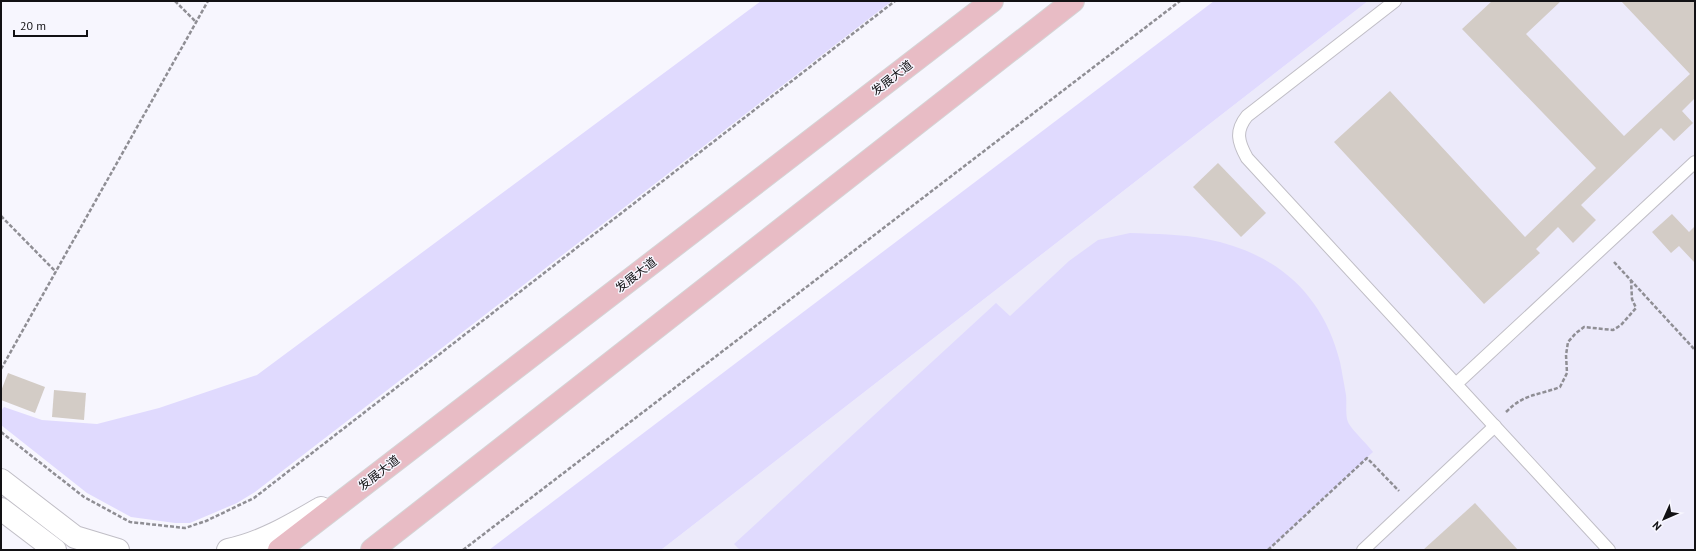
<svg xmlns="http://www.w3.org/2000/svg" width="1696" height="551" font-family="'PT Sans','Noto Sans SC',sans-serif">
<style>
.built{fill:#eceafa}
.green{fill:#e0dafe}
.building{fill:#d3ccc6}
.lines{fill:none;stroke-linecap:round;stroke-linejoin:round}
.lane-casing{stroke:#c0bec6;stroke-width:14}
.secondary-casing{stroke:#c0bec6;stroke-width:24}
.primary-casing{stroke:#d4d4d5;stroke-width:24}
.path{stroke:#8f8e94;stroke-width:2.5;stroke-dasharray:4 2;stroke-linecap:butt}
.lane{stroke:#fff;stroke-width:12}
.secondary{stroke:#fff;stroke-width:22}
.primary{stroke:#e8bcc5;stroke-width:22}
.labels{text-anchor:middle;stroke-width:3;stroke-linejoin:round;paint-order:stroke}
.street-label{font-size:12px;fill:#121114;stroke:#f7f6fe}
</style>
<rect width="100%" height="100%" fill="#f7f6fe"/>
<polygon class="built" points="1368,1 1695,1 1695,550 661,550"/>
<g class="green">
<polygon points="761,1 892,1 303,455 255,492 237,503 190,523 175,523 131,517 87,493 1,425 1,411 4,407 42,420 97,424 159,408 257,375"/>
<polygon points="1214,1 1368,1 661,550 489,550"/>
<path d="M1130,233C1155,234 1181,234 1206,239C1275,252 1323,293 1340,362C1342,372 1344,384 1346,395C1347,403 1345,415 1348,422C1351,429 1368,445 1373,452L1268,550H740L734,544L996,303L1010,316L1069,261L1098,240Z"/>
</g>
<g class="building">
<polygon points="1492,1 1561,1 1526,34 1624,136 1690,74 1621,1 1693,1 1695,3 1695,98 1682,111 1693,123 1674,141 1661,128 1581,205 1596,220 1573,243 1558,227 1536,249 1540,253 1484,304 1334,142 1390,91 1525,237 1596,168 1462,29"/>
<polygon points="1218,163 1266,213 1241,237 1193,187"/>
<polygon points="1672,214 1689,232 1695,226 1695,263 1679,246 1671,253 1652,232"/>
<polygon points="8,373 45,387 35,413 1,400 1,391"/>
<polygon points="54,390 86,393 84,420 52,417"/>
<polygon points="1475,503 1518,550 1423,550"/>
</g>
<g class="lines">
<g class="lane-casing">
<g id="lane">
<path d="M1395,1L1247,116C1235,131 1238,142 1247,158L1609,550"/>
<polyline points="1456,384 1695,162"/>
<polyline points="1363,550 1495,426"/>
</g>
</g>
<g class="secondary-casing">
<g id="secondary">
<polyline points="1,480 75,537 118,550"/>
<polyline points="1,509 55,550"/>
<path d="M228,550C262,543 292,525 321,508"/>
</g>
</g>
<g class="primary-casing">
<g id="primary">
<polyline points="279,550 992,1"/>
<polyline points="372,550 1073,1"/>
</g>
</g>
<g class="path">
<polyline points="175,1 196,22"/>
<polyline points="1,216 56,272"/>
<polyline points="1614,262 1695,350"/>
<polyline points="1,369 208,1"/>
<path d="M1506,412C1525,393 1537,396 1560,387L1567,373L1566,355L1568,342L1576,333L1584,327L1613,330L1621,325L1636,308L1632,299L1631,280"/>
<polyline points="1,432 84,497 130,522 185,528 206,521 254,498 895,1"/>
<polyline points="463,550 1180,1"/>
<polyline points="1268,550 1367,458 1399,491"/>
</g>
<use href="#lane" class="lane"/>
<use href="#secondary" class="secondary"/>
<use href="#primary" class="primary"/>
</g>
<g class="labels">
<g class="street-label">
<text transform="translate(892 78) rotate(-38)" y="4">发展大道</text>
<text transform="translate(636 275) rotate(-38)" y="4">发展大道</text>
<text transform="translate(379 473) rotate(-38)" y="4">发展大道</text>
</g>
</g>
<rect width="1696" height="551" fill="none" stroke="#121114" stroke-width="4"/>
<g transform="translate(1664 519) rotate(225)" stroke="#f7f6fe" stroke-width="3" paint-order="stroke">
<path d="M0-3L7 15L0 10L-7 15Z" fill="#121114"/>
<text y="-6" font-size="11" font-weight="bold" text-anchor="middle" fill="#121114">N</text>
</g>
<path d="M14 30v6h73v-6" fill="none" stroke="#121114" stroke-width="2"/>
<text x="20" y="30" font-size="12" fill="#121114" stroke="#f7f6fe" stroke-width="3" paint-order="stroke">20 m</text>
</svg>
